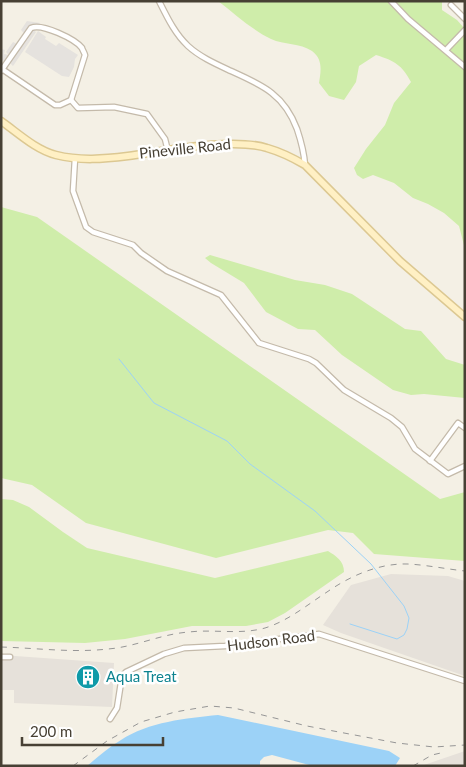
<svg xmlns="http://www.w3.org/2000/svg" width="466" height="767" font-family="Lato,sans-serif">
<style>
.industrial{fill:#e6e1da}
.green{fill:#cfedaa}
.parking{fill:#e5e2de}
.water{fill:#9cd2f7}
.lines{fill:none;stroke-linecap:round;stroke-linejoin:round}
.stream{stroke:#9cd2f7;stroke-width:1}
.street-casing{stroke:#c4baaa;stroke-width:7}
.secondary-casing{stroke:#dcc892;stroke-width:9}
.street{stroke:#fff;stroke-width:4.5}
.secondary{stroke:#fff0c4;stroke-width:6}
.rail{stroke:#969696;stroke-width:1;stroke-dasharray:6 6;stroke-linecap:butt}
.labels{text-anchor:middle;stroke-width:5;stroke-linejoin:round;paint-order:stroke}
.street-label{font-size:15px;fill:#474034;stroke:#fff}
.culture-label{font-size:15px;fill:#0d838f;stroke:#fff;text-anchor:start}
</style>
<rect width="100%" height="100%" fill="#f4f0e5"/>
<g class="industrial">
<polygon points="391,574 448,576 465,581 465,676 341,633 323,625 351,585"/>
<polygon points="1,655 114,663 112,707 14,703 14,690 1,690"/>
<polygon points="465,751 465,766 421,766"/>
</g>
<g class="green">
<path d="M218,1H442V10L457,20L465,29V249L459,226L444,213L428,204L413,198L394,183L373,175L363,179L357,175L354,168L366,149L385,125L394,103L411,82C402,65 395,61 376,55L359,66L356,82L344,100L329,96L319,83C321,71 323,59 312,51C300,43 284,45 271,39C252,30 235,14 218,1Z"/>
<polygon points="1,207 37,217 440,499 465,492 465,561 374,554 353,533 328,530 216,558 86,523 32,485 1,478"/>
<polygon points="210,255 295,280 325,285 352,294 405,329 421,331 446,359 465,365 465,398 424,394 411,395 393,390 342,355 315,330 298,329 266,312 244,283 211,263 205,258"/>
<path d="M1,499L13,500L29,507L63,532L87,548L215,578L328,551C336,556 344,561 344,572L285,613L268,622L246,626H192L125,639L85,643L1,641Z"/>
</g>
<g class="parking">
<polygon points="27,21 40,23 37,28 33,30 36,32 13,66 10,63 8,64 1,59 1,49 5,50 4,54 9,55 6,52 13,42 17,44 24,33 21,30"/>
<polygon points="38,31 46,37 45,39 56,46 59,43 78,55 75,59 74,67 69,77 62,76 25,52"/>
</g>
<path class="water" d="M218,715L389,751L400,758L395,766H313L272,755L264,757L260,761V766H87C98,757 109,747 121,740C148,722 187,718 218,715Z"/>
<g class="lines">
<polyline class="stream" points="119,359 154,403 227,441 250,464 315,511 371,564 404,606 409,618 407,629 404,635 397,639 350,624"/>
<g class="street-casing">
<g id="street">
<path d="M159,1C167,17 175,34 188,46C200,57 216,64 231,71C262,85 284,94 297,129C301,141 304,152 305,165"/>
<polyline points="391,1 408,19 465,67"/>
<polyline points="451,5 465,19"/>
<polyline points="446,50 465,30"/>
<path d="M1,71L31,28C42,23 75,39 82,48C82,49 85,54 85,55L71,100L60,105H55L2,69"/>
<polyline points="71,100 78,108 114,107 147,114 165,139 168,151"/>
<polyline points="75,158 73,191 86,227 93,232 133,245 141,253 167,271 221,295 259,343 309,359 316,363 344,390 391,418 402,427 415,449 448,474 465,466"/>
<polyline points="430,461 458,423 465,428"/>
<polyline points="1,657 10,657"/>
<polyline points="110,719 117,708 122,676 126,672 164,654 184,648 225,646 319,634 465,681"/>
</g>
</g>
<g class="secondary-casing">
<path id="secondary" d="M1,121C18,133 36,150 56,155C80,161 104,159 128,156C165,151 233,137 267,148C281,152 293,158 305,165L400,261L465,317"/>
</g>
<use href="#street" class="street"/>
<use href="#secondary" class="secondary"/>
<g class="rail">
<path d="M1,647C36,648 73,653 108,649C135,647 161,634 189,632C214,629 240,635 265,628C288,621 307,605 327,592C350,576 379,563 408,564C427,565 446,569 465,571"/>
<polyline points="73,766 107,741 141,722 175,712 210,706 234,708 307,726 397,743 434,747 465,745"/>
<polyline points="413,766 432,755 445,752"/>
</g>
</g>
<defs>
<g id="building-disc" transform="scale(1.25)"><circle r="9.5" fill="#0f9aa8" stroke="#fff"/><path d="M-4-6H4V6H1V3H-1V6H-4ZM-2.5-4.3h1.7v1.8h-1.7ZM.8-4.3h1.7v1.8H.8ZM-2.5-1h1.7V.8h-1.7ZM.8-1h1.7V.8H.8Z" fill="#fff"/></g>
</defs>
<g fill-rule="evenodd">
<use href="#building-disc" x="88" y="677"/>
</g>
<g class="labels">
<g class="street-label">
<text transform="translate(185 149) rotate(-6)" y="5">Pineville Road</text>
<text transform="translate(271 641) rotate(-7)" y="5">Hudson Road</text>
</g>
<g class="culture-label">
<text x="106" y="682">Aqua Treat</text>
</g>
</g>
<rect width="466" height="767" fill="none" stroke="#474034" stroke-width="5"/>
<path d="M22 737v8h141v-8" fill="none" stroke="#474034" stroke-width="2.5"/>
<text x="30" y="737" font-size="15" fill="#474034" stroke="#ffffff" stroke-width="4" paint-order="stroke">200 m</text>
</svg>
